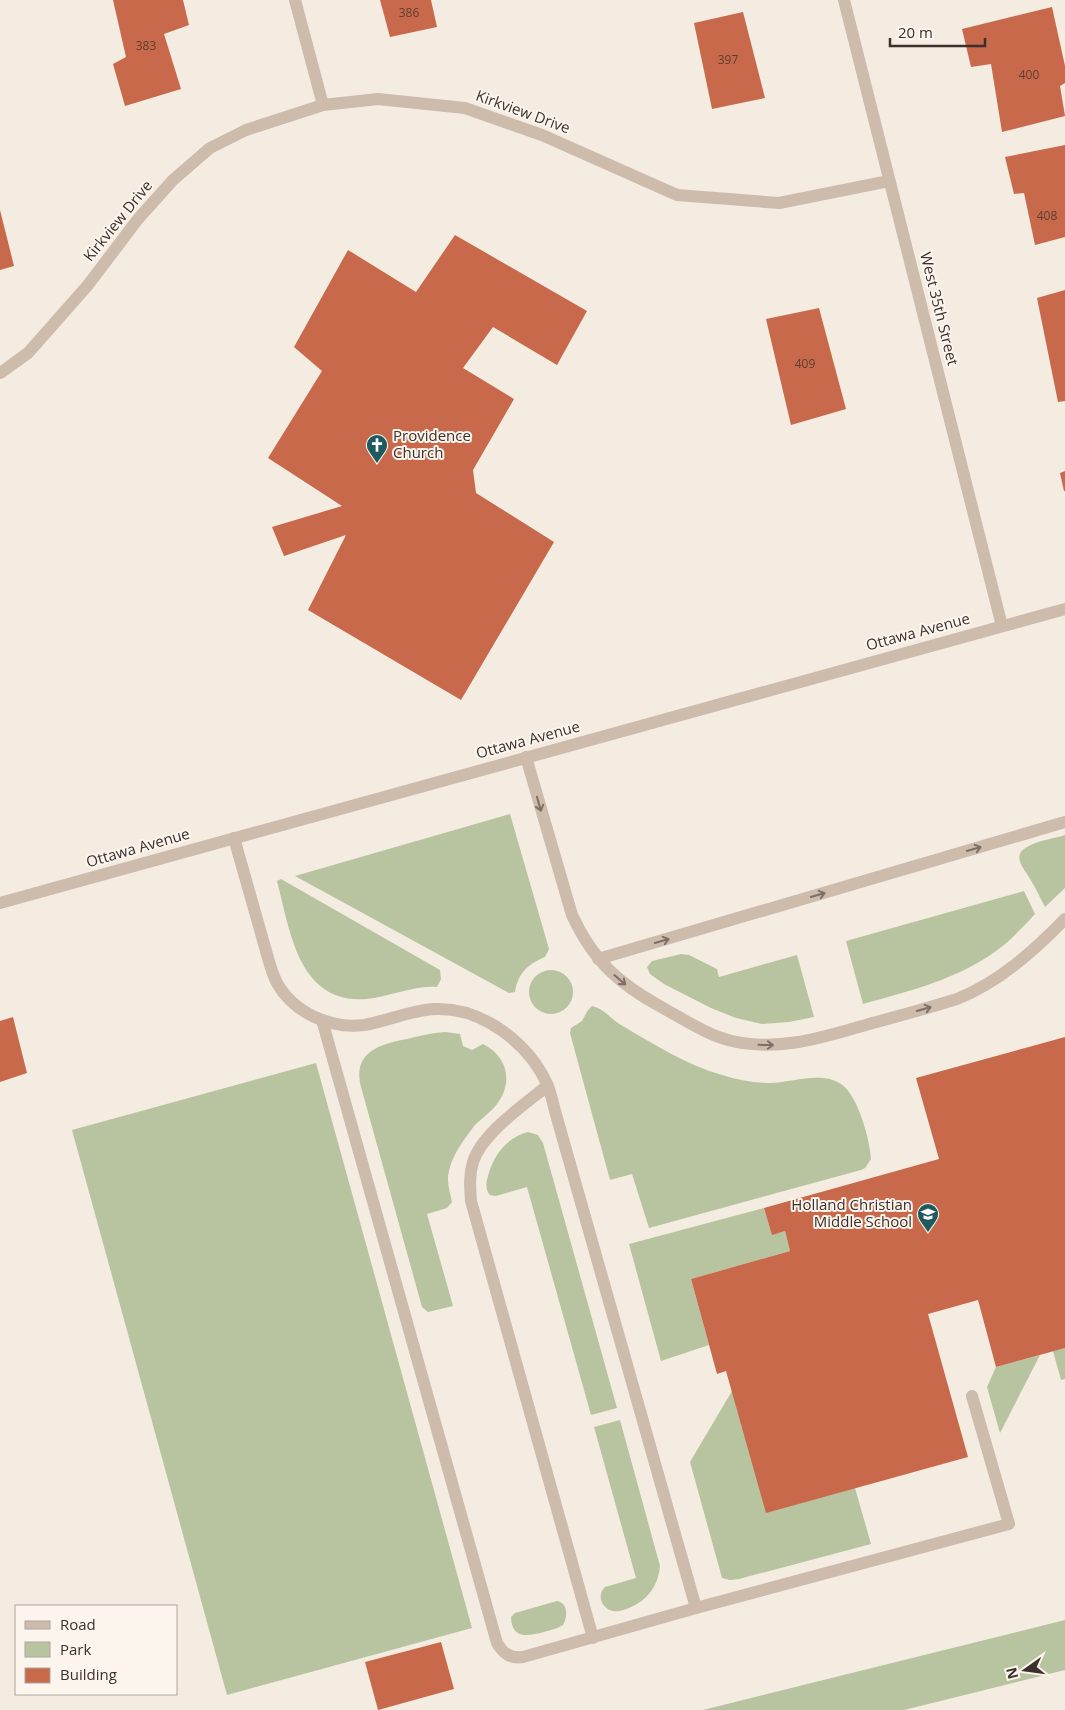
<svg xmlns="http://www.w3.org/2000/svg" width="1065" height="1710" font-family="'Open Sans',sans-serif">
<style>
.green{fill:#b8c4a0}
.building{fill:#c8694b}
.lines{fill:none;stroke-linecap:round;stroke-linejoin:round}
.service{stroke:#cdbbac;stroke-width:12}
.minor{stroke:#cdbbac;stroke-width:12}
.tertiary{stroke:#cdbbac;stroke-width:12}
.oneway{stroke:#7d6f65}
.labels{text-anchor:middle;stroke-width:4;stroke-linejoin:round;paint-order:stroke}
.number-label{font-size:12px;fill:#5e3e33}
.street-label{font-size:15px;fill:#3b302b;stroke:#fbf5ee}
.poi-label{font-size:15px;fill:#3b302b;stroke:#fbf5ee;text-anchor:start}
</style>
<rect width="100%" height="100%" fill="#f4ebe1"/>
<g class="green">
<path d="M510,814L549,949L545,957C528,964 518,973 515,992L509,993L295,876Z"/>
<path d="M1065,835V888L1045,907C1040,898 1036,888 1030,879C1024,868 1011,856 1027,847C1038,840 1053,839 1065,835Z"/>
<path d="M281,879L440,970L441,979L437,987C413,985 390,997 366,999C298,1004 290,930 277,881Z"/>
<path d="M1024,891L1035,914C1023,927 1010,941 996,951C956,980 909,991 863,1004L846,941Z"/>
<polygon points="681,954 689,955 717,969 719,977 797,955 814,1017 789,1022 762,1024 736,1018 711,1008 664,984 650,974 647,967 652,961"/>
<circle cx="551" cy="992" r="22"/>
<path d="M592,1006C603,1008 611,1019 621,1025C652,1043 686,1065 722,1075C738,1080 755,1083 771,1083C793,1082 822,1071 841,1084C858,1095 870,1140 871,1159L865,1168L861,1170L649,1228L632,1174L610,1180L570,1033L571,1028L582,1021L588,1010Z"/>
<path d="M445,1032L460,1034L463,1046L472,1050L483,1044C507,1056 514,1082 497,1104C491,1112 482,1118 475,1125C465,1138 452,1155 449,1171C446,1181 450,1192 452,1202L447,1208L427,1214L453,1306L428,1312L422,1307L361,1087C352,1052 380,1044 407,1039C419,1036 432,1033 445,1032Z"/>
<polygon points="316,1063 472,1628 227,1695 72,1130"/>
<path d="M528,1132L538,1135L543,1143L617,1408L591,1415L527,1187L496,1196L490,1195C485,1189 486,1183 488,1176C493,1156 507,1137 528,1132Z"/>
<polygon points="764,1208 772,1234 785,1231 790,1251 691,1279 709,1345 661,1361 629,1244"/>
<polygon points="1065,1348 1065,1379 1061,1380 1053,1351"/>
<polygon points="1040,1355 1000,1433 987,1387 996,1367"/>
<polygon points="732,1391 855,1488 871,1544 739,1579 730,1580 722,1578 690,1462"/>
<path d="M620,1420L660,1566C658,1586 648,1600 629,1608C624,1610 618,1612 613,1611C602,1609 596,1595 605,1587L636,1578L594,1427Z"/>
<path d="M557,1601C568,1603 568,1617 563,1625C557,1629 550,1630 544,1632C528,1636 512,1640 511,1617L515,1613Z"/>
<polygon points="1065,1620 1065,1670 904,1710 703,1710"/>
</g>
<g class="building">
<polygon points="113,0 183,0 189,25 164,34 181,89 125,106 113,64 126,57"/>
<polygon points="380,0 431,0 437,27 390,37"/>
<polygon points="1052,7 1065,66 1065,83 1060,86 1065,116 1002,132 991,64 971,67 962,29"/>
<polygon points="743,12 765,98 712,109 694,23"/>
<polygon points="1065,145 1065,237 1035,245 1024,193 1014,194 1005,157"/>
<polygon points="0,210 14,266 0,270"/>
<polygon points="455,235 587,311 557,365 493,327 463,368 514,399 473,470 476,493 554,542 461,700 308,610 346,535 284,556 272,527 342,506 268,458 322,371 294,347 348,250 416,292"/>
<polygon points="1065,290 1065,401 1058,402 1037,298"/>
<polygon points="819,308 846,409 791,425 766,319"/>
<polygon points="1065,471 1065,491 1064,491 1060,473"/>
<polygon points="13,1017 27,1073 0,1082 0,1021"/>
<polygon points="1065,1037 1065,1348 996,1367 978,1300 928,1314 968,1457 766,1513 726,1371 717,1374 691,1279 790,1251 785,1231 772,1235 764,1208 939,1159 916,1078"/>
<polygon points="441,1642 454,1689 378,1710 365,1662"/>
</g>
<g class="lines">
<g class="service">
<path d="M526,757L572,915C594,962 619,984 663,1008C685,1020 707,1035 732,1041C779,1052 824,1037 869,1024C899,1016 928,1008 957,999C999,982 1034,951 1065,919"/>
<path d="M234,838L270,965C272,971 274,977 277,983C294,1013 330,1029 364,1025C388,1021 411,1010 435,1009C482,1007 529,1043 548,1086C551,1094 553,1103 555,1111L696,1608"/>
<polyline points="598,959 1065,822"/>
<path d="M322,1020L497,1643C503,1653 510,1659 523,1657L696,1608L1009,1524L972,1396"/>
<path d="M547,1086C524,1105 482,1133 473,1162C469,1175 470,1187 471,1201L593,1638"/>
</g>
<g class="minor">
<polyline points="295,0 323,105"/>
<polyline points="844,0 1002,626"/>
<polyline points="0,373 28,353 88,285 138,219 173,180 210,148 246,130 323,105 378,99 465,108 542,135 677,195 779,203 889,181"/>
</g>
<polyline class="tertiary" points="0,903 1065,609"/>
</g>
<defs><path id="oneway-shaft" d="M-6 0H5M1.5-3L5.5 0L1.5 3" fill="none" stroke-width="1.6" stroke-linecap="round" stroke-linejoin="round" transform="scale(1.25)"/></defs>
<g class="oneway">
<use href="#oneway-shaft" transform="translate(539 804) rotate(74)"/>
<use href="#oneway-shaft" transform="translate(974 849) rotate(-16)"/>
<use href="#oneway-shaft" transform="translate(818 895) rotate(-16)"/>
<use href="#oneway-shaft" transform="translate(662 941) rotate(-16)"/>
<use href="#oneway-shaft" transform="translate(620 980) rotate(41)"/>
<use href="#oneway-shaft" transform="translate(924 1009) rotate(-16)"/>
<use href="#oneway-shaft" transform="translate(766 1045) rotate(1)"/>
</g>
<defs>
<g id="church-pin" transform="scale(1.125)"><path d="M0 17L-7.5 6A9.5 9.5 0 1 1 7.5 6Z" fill="#1f5a5e" stroke="#fbf5ee"/><path d="M-1.2-6h2.4v3.5h3.3v2.4h-3.3V6h-2.4V-.1h-3.3v-2.4h3.3Z" fill="#fff"/></g>
<g id="school-pin" transform="scale(1.125)"><path d="M0 17L-7.5 6A9.5 9.5 0 1 1 7.5 6Z" fill="#1f5a5e" stroke="#fbf5ee"/><path d="M0-5L7-2L0 1L-7-2ZM-4 1L0 2.5L4 1V4Q0 6-4 4Z" fill="#fff"/></g>
</defs>
<g fill-rule="evenodd">
<use href="#church-pin" x="377" y="445"/>
<use href="#school-pin" x="928" y="1214"/>
</g>
<g class="labels">
<g class="number-label">
<text x="409" y="17">386</text>
<text x="146" y="50">383</text>
<text x="728" y="64">397</text>
<text x="1029" y="79">400</text>
<text x="1047" y="220">408</text>
<text x="805" y="368">409</text>
</g>
<g class="street-label">
<text transform="translate(523 112) rotate(20)" y="5">Kirkview Drive</text>
<text transform="translate(118 221) rotate(-51)" y="5">Kirkview Drive</text>
<text transform="translate(939 309) rotate(76)" y="5">West 35th Street</text>
<text transform="translate(918 632) rotate(-15)" y="5">Ottawa Avenue</text>
<text transform="translate(528 740) rotate(-15)" y="5">Ottawa Avenue</text>
<text transform="translate(138 848) rotate(-16)" y="5">Ottawa Avenue</text>
</g>
<g class="poi-label">
<text x="393" y="441">Providence<tspan x="393" dy="17">Church</tspan></text>
<text x="912" y="1210" text-anchor="end">Holland Christian<tspan x="912" dy="17">Middle School</tspan></text>
</g>
</g>
<rect x="15" y="1605" width="162" height="90" fill="#fbf5ee" stroke="#aea6a0"/>
<rect x="25" y="1621" width="25" height="8" fill="#cdbbac" stroke="#aea6a0"/>
<text x="60" y="1630" font-size="15" fill="#3b302b">Road</text>
<rect x="25" y="1642" width="25" height="15" fill="#b8c4a0" stroke="#aea6a0"/>
<text x="60" y="1655" font-size="15" fill="#3b302b">Park</text>
<rect x="25" y="1668" width="25" height="15" fill="#c8694b" stroke="#aea6a0"/>
<text x="60" y="1680" font-size="15" fill="#3b302b">Building</text>
<g transform="translate(1025 1670) rotate(256)" stroke="#fbf5ee" stroke-width="4" paint-order="stroke">
<path d="M0-4L9 19L0 12L-9 19Z" fill="#3b302b"/>
<text y="-8" font-size="14" font-weight="bold" text-anchor="middle" fill="#3b302b">N</text>
</g>
<path d="M890 38v8h95v-8" fill="none" stroke="#3b302b" stroke-width="2.5"/>
<text x="898" y="38" font-size="15" fill="#3b302b" stroke="#fbf5ee" stroke-width="4" paint-order="stroke">20 m</text>
</svg>
